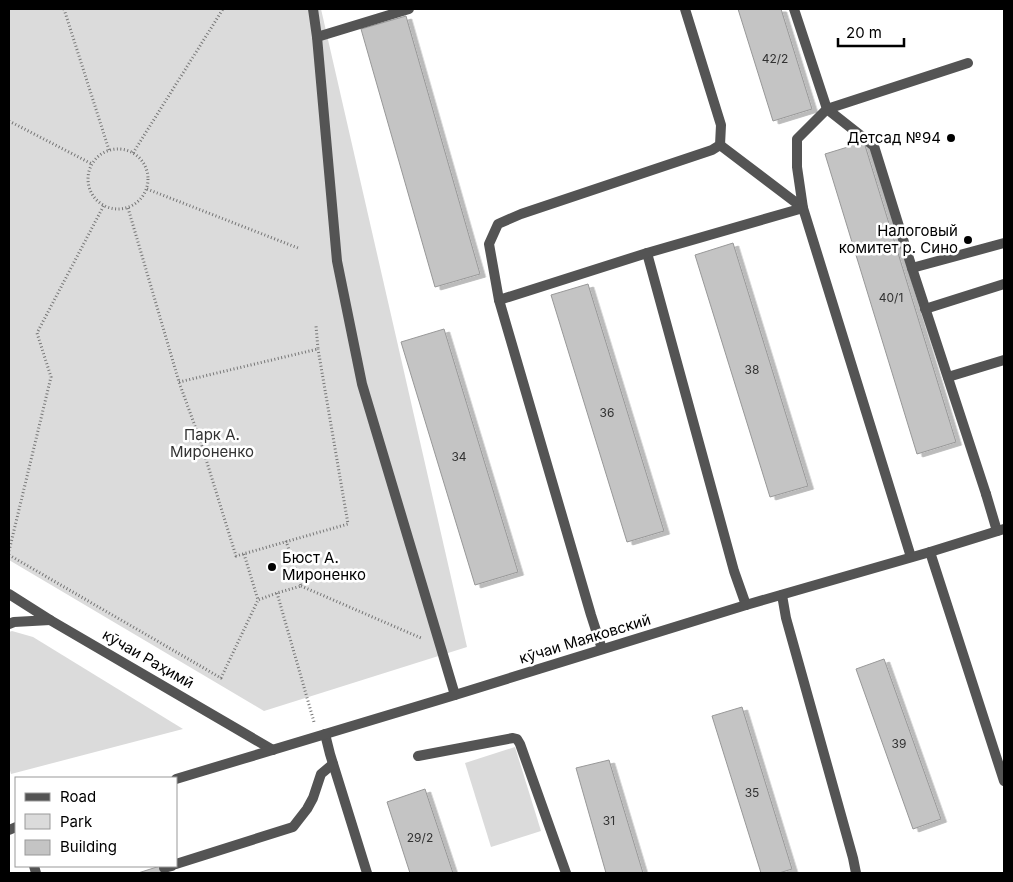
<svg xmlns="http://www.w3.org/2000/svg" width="1013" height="882" font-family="Inter,sans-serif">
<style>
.green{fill:#dbdbdb}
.building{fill:#c4c4c4;stroke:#989898;filter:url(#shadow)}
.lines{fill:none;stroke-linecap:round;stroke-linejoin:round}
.path{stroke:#767676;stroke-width:3;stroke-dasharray:1 2.5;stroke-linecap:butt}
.service{stroke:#545454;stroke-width:10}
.minor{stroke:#545454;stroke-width:10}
.tertiary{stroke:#545454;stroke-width:10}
.poi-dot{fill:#000;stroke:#fff;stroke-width:2}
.labels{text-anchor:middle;stroke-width:5;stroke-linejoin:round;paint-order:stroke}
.number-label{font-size:12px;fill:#313131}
.poi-label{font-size:15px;fill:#000;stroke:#fff;text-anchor:end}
.park-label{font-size:15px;fill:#323232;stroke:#fff}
.street-label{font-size:15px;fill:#000;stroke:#fff}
</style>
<defs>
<filter id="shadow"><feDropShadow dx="5.5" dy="3" stdDeviation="0" flood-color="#0004"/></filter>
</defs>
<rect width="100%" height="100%" fill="#fff"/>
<g class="green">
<polygon points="9,9 321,9 467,647 264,711 9,560"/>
<polygon points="12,631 33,637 183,729 11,774 9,767 9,632"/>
<polygon points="515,747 541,831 491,847 465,763"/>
</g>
<g class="building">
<polygon points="738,9 781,9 812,109 773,121"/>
<polygon points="406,16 480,274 435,287 361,29"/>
<polygon points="864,142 956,442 917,454 825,154"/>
<polygon points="733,243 808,486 770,497 695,255"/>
<polygon points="588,284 664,531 627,542 551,295"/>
<polygon points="444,329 518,572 475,585 401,342"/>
<polygon points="884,659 941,819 913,829 856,669"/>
<polygon points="742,707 792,869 779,873 761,873 712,716"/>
<polygon points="609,760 643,873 606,873 576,768"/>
<polygon points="425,789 453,873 410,873 387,802"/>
<polygon points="160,866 162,873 138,873"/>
</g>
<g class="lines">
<g class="path">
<polyline points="64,9 109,150"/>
<polyline points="9,121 92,164"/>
<circle cx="118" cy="179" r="30"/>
<polyline points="133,153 223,9"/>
<polyline points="147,189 298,248"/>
<polyline points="128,208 179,382 200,440 236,556 348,524 318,349"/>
<polyline points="179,382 318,349 316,326"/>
<polyline points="9,551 51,377 37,333 104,205"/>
<polyline points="244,554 258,600 277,593 301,586 286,541"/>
<polyline points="9,555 221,678 258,600"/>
<polyline points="301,586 421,638"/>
<polyline points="277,593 314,722"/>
</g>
<g class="service">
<polyline points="794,9 827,109 874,146 912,268 986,494"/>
<polyline points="317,37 409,9"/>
<polyline points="720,145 803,208 797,167 797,139 827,109 968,63"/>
<polyline points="647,253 734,571 746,605"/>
<polyline points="912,268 1004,243"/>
<polyline points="499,300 647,253 803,208 911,557"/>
<polyline points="925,309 1004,284"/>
<polyline points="948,377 1004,360"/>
<polyline points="930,552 1004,781"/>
<polyline points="782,595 786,618 853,858 856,873"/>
<polyline points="602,649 591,615 499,300 489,244 498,224 521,214 712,150 720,145 721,125 685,9"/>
<polyline points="325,734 330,754 367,873"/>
<polyline points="418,756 513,738 517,739 520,744 566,873"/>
<polyline points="176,864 293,827 307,809 313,798 321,774 333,764"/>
<polyline points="34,866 36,873"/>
<polyline points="164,868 172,866"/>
</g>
<polyline class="minor" points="313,9 317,37 337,261 362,384 455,695"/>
<g class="tertiary">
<polyline points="986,494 997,531"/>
<polyline points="9,594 50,620 273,750"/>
<polyline points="9,624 14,622 50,620"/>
<polyline points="176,779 455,695 746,605 930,552 1004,529"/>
<polyline points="9,830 16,827"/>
</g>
</g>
<g class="poi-dot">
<circle cx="951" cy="138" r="5"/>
<circle cx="968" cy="240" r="5"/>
<circle cx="272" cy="567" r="5"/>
</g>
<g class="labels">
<g class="number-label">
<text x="775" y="63">42/2</text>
<text x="891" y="302">40/1</text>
<text x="752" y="374">38</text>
<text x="607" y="417">36</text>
<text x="459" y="461">34</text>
<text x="899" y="748">39</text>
<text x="752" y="797">35</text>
<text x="609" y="825">31</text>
<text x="420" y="842">29/2</text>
</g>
<g class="poi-label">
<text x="941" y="143">Детсад №94</text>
<text x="958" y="236">Налоговый<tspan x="958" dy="17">комитет р. Сино</tspan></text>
<text x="282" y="563" text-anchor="start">Бюст А.<tspan x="282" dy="17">Мироненко</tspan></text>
</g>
<g class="park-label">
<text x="212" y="440">Парк А.<tspan x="212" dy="17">Мироненко</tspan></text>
</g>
<g class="street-label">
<text transform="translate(585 639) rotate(-17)" y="5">кӯчаи Маяковский</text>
<text transform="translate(148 659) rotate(30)" y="5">кӯчаи Раҳимӣ</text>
</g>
</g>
<rect width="1013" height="882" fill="none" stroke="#000000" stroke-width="20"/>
<rect x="15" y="777" width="162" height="90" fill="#ffffff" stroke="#999999"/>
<rect x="25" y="793" width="25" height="8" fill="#545454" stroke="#999999"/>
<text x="60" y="802" font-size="15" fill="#000000">Road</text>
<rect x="25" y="814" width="25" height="15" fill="#dbdbdb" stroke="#999999"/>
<text x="60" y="827" font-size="15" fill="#000000">Park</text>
<rect x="25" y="840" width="25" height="15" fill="#c4c4c4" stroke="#999999"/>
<text x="60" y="852" font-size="15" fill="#000000">Building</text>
<path d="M838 38v8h66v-8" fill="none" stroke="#000000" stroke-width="2.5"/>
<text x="846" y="38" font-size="15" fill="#000000" stroke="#ffffff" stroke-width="4" paint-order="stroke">20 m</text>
</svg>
